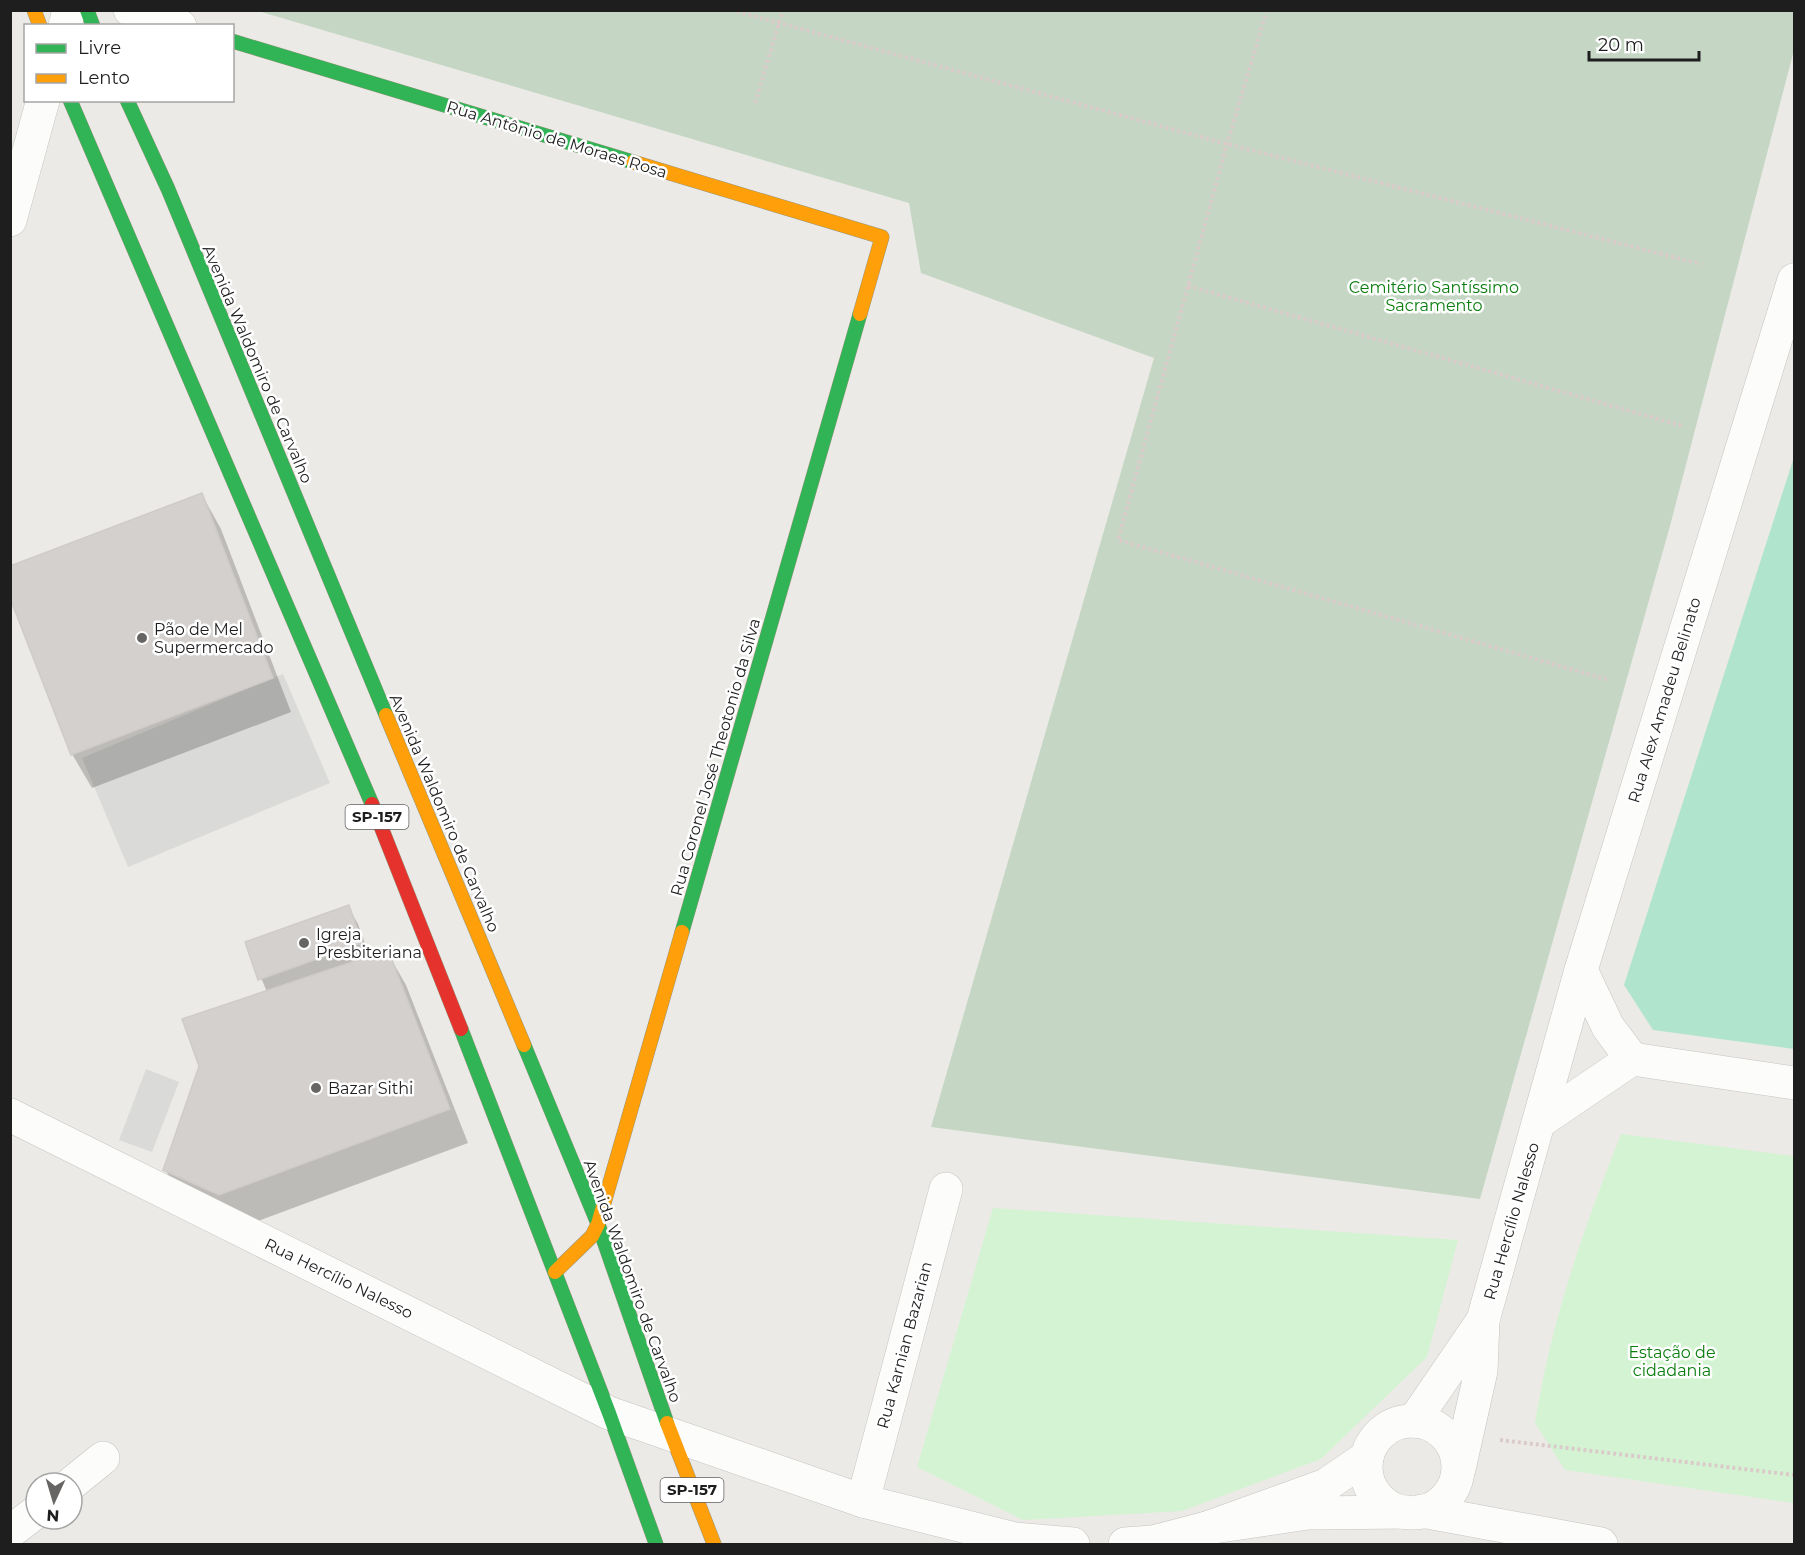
<svg xmlns="http://www.w3.org/2000/svg" width="1805" height="1555" font-family="Montserrat,sans-serif">
<style>
.religious{fill:#dadad8}
.cemetery{fill:#c5d7c4}
.park{fill:#d4f3d2}
.pitch{fill:#b1e4cc}
.shadow{fill:#0003}
.building{fill:#d3d0ce;stroke:#cfcbc8;stroke-width:1.5}
.lines{fill:none;stroke-linecap:round;stroke-linejoin:round}
.street-casing{stroke:#c5c4c3;stroke-width:34}
.fast-casing{stroke:#96967e;stroke-width:15}
.slow-casing{stroke:#96967e;stroke-width:15}
.jam-casing{stroke:#96967e;stroke-width:15}
.path{stroke:#dacbca;stroke-width:4;stroke-dasharray:3 3;stroke-linecap:butt}
.street{stroke:#fcfcfb;stroke-width:33}
.fast{stroke:#30b455;stroke-width:14}
.slow{stroke:#ff9f0a;stroke-width:14}
.jam{stroke:#e5322d;stroke-width:14}
.poi-dot{fill:#666564;stroke:#fff;stroke-width:2}
.labels{text-anchor:middle;stroke-width:5;stroke-linejoin:round;paint-order:stroke}
.shield{fill:#fff;stroke:#626262;stroke-width:1.5}
.shield-label{font-size:15px;font-weight:bold;fill:#1e1e1e}
.street-label{font-size:16px;fill:#1e1e1e;stroke:#fff}
.park-label{font-size:16px;fill:#0a7d0e;stroke:#fff}
.poi-label{font-size:16px;fill:#1e1e1e;stroke:#fff;text-anchor:start}
</style>
<rect width="100%" height="100%" fill="#eceae7"/>
<g class="religious">
<polygon points="283,674 330,783 128,867 82,758"/>
<polygon points="146,1069 179,1082 152,1152 119,1140"/>
</g>
<polygon class="cemetery" points="258,11 1794,11 1794,50 1670,526 1480,1199 931,1127 1154,358 921,273 909,203"/>
<g class="park">
<path d="M1621,1134L1794,1156V1503L1565,1470L1535,1423C1551,1321 1583,1230 1621,1134Z"/>
<polygon points="993,1208 1458,1240 1427,1357 1321,1459 1182,1511 1023,1520 917,1467"/>
</g>
<polygon class="pitch" points="1794,457 1794,1049 1653,1030 1624,985"/>
<g class="shadow">
<polygon points="202,495 221,529 291,712 92,788 72,754 10,593"/>
<polygon points="348,907 358,924 370,957 387,952 406,985 468,1143 239,1228 184,1203 165,1169 200,1066 267,992 247,943"/>
</g>
<g class="building">
<polygon points="202,493 273,678 71,755 10,598 10,566"/>
<polygon points="349,905 362,943 258,980 245,942"/>
<polygon points="388,950 450,1109 219,1195 163,1170 199,1066 182,1019"/>
</g>
<g class="lines">
<g class="street-casing">
<g id="street">
<polyline points="130,10 180,26"/>
<polyline points="65,26 69,10"/>
<polyline points="10,220 43,100"/>
<polyline points="1581,970 1608,1027 1632,1059"/>
<polyline points="10,1115 609,1413 863,1501 1015,1539 1073,1544"/>
<polyline points="1539,1122 1632,1059 1794,1083"/>
<polyline points="1483,1320 1581,970 1794,280"/>
<polyline points="1414,1421 1483,1320 1481,1371 1459,1469"/>
<circle cx="1412" cy="1467" r="46"/>
<polyline points="1367,1457 1326,1485 1207,1528 1308,1513 1408,1512"/>
<polyline points="72,1483 103,1458"/>
<polyline points="863,1501 946,1189"/>
<polyline points="1422,1511 1601,1544"/>
<polyline points="10,1532 36,1512"/>
<polyline points="1125,1544 1153,1542 1207,1528"/>
</g>
</g>
<g class="fast-casing">
<g id="fast">
<polyline points="87,10 93,26"/>
<polyline points="232,41 633,162"/>
<polyline points="70,100 372,804"/>
<polyline points="127,100 168,189 386,715"/>
<polyline points="682,932 860,314"/>
<polyline points="461,1029 609,1413 656,1544"/>
<polyline points="524,1045 598,1224 667,1423"/>
</g>
</g>
<g class="slow-casing">
<g id="slow">
<polyline points="34,10 40,26"/>
<polyline points="633,162 882,237 860,314"/>
<polyline points="386,715 524,1045"/>
<polyline points="555,1272 592,1236 598,1224 682,932"/>
<polyline points="667,1423 714,1544"/>
</g>
</g>
<g class="jam-casing">
<polyline id="jam" points="372,804 461,1029"/>
</g>
<g class="path">
<polyline points="731,10 1227,144 1701,264"/>
<polyline points="1267,10 1227,144 1118,540 1609,680"/>
<polyline points="755,103 783,10"/>
<polyline points="1188,286 1683,426"/>
<polyline points="1500,1440 1794,1475"/>
</g>
<use href="#street" class="street"/>
<use href="#fast" class="fast"/>
<use href="#slow" class="slow"/>
<use href="#jam" class="jam"/>
</g>
<g class="poi-dot">
<circle cx="142" cy="638" r="6"/>
<circle cx="304" cy="943" r="6"/>
<circle cx="316" cy="1088" r="6"/>
</g>
<g class="labels">
<g class="shield">
<rect x="345.5" y="805" width="63" height="24" rx="4.5"/>
<rect x="660.5" y="1478" width="63" height="24" rx="4.5"/>
</g>
<g class="shield-label">
<text x="377" y="822">SP-157</text>
<text x="692" y="1495">SP-157</text>
</g>
<g class="street-label">
<text transform="translate(557 139) rotate(17)" y="6">Rua Antônio de Moraes Rosa</text>
<text transform="translate(258 364) rotate(67)" y="6">Avenida Waldomiro de Carvalho</text>
<text transform="translate(1664 700) rotate(-73)" y="6">Rua Alex Amadeu Belinato</text>
<text transform="translate(715 757) rotate(-74)" y="6">Rua Coronel José Theotonio da Silva</text>
<text transform="translate(445 813) rotate(67)" y="6">Avenida Waldomiro de Carvalho</text>
<text transform="translate(1511 1221) rotate(-74)" y="6">Rua Hercílio Nalesso</text>
<text transform="translate(339 1278) rotate(26)" y="6">Rua Hercílio Nalesso</text>
<text transform="translate(633 1281) rotate(70)" y="6">Avenida Waldomiro de Carvalho</text>
<text transform="translate(904 1345) rotate(-75)" y="6">Rua Karnian Bazarian</text>
</g>
<g class="park-label">
<text x="1434" y="293">Cemitério Santíssimo<tspan x="1434" dy="18">Sacramento</tspan></text>
<text x="1672" y="1358">Estação de<tspan x="1672" dy="18">cidadania</tspan></text>
</g>
<g class="poi-label">
<text x="154" y="635">Pão de Mel<tspan x="154" dy="18">Supermercado</tspan></text>
<text x="316" y="940">Igreja<tspan x="316" dy="18">Presbiteriana</tspan></text>
<text x="328" y="1094">Bazar Sithi</text>
</g>
</g>
<rect width="1805" height="1555" fill="none" stroke="#1e1e1e" stroke-width="24"/>
<rect x="24" y="24" width="210" height="78" fill="#ffffff" stroke="#a5a5a5" stroke-width="1.5"/>
<rect x="36" y="44" width="30" height="9" fill="#30b455" stroke="#a5a5a5" stroke-width="1.5"/>
<text x="78" y="54" font-size="18" fill="#1e1e1e">Livre</text>
<rect x="36" y="74" width="30" height="9" fill="#ff9f0a" stroke="#a5a5a5" stroke-width="1.5"/>
<text x="78" y="84" font-size="18" fill="#1e1e1e">Lento</text>
<g transform="translate(54 1501) rotate(184)"><circle r="28" fill="#ffffff" stroke="#a5a5a5" stroke-width="1.5"/>
<path d="M0-4.5L10 22L0 15L-10 22Z" fill="#666564"/>
<text y="-9" font-size="16" font-weight="bold" text-anchor="middle" fill="#1e1e1e">N</text>
</g>
<path d="M1589 51v9h110v-9" fill="none" stroke="#1e1e1e" stroke-width="3"/>
<text x="1598" y="51" font-size="18" fill="#1e1e1e" stroke="#ffffff" stroke-width="4.5" paint-order="stroke">20 m</text>
</svg>
